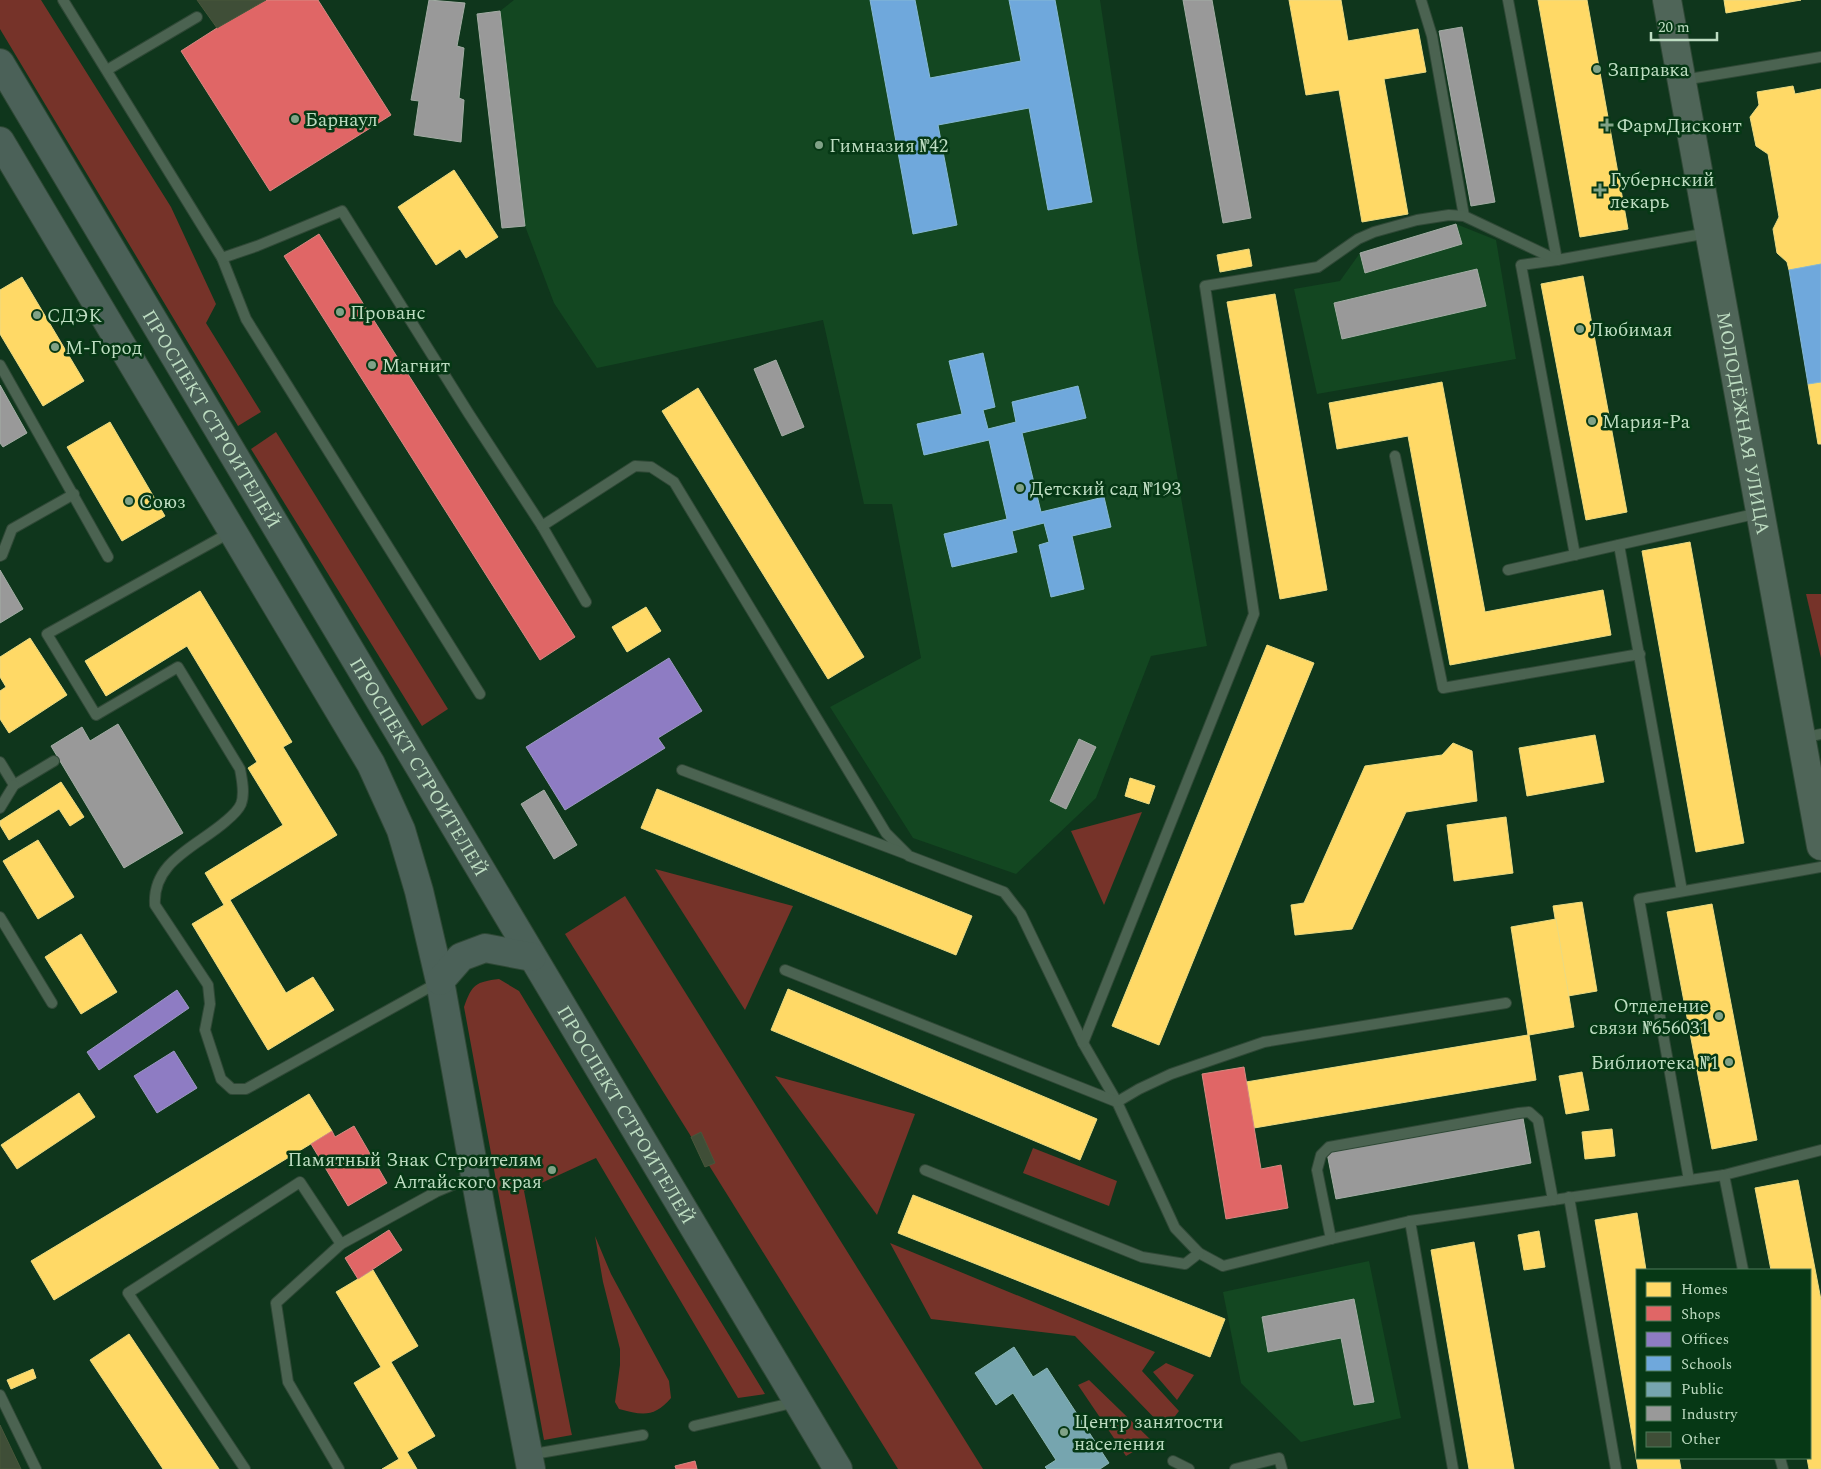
<svg xmlns="http://www.w3.org/2000/svg" width="1821" height="1469" font-family="Spectral,serif">
<style>
.built{fill:#134721}
.green{fill:#763329}
.homes{fill:#ffd966;stroke:#ebda81}
.shops{fill:#e06666;stroke:#d68981}
.offices{fill:#8e7cc3;stroke:#9c99c2}
.schools{fill:#6fa8dc;stroke:#86b8d4}
.public{fill:#76a5af;stroke:#8bb6b4}
.industry{fill:#999;stroke:#a4ada5}
.building{fill:#3f4e37;stroke:#49563b}
.lines{fill:none;stroke-linecap:round;stroke-linejoin:round}
.lane-casing{stroke:#2f4836;stroke-width:12}
.secondary-casing{stroke:#2f4836;stroke-width:30}
.primary-casing{stroke:#2f4836;stroke-width:30}
.lane{stroke:#4b6351;stroke-width:10}
.secondary{stroke:#4f6558;stroke-width:28}
.primary{stroke:#4b6158;stroke-width:28}
.poi-dot{fill:#80a287;stroke:#063815;stroke-width:2}
.labels{text-anchor:middle;stroke-width:5;stroke-linejoin:round;paint-order:stroke}
.poi-label{font-size:19px;fill:#bddcc1;stroke:#063815;text-anchor:start}
.street-label{font-size:19px;fill:#bddcc1;stroke:#063815}
</style>
<rect width="100%" height="100%" fill="#0f361c"/>
<g class="built">
<polygon points="514,0 1100,0 1138,252 1207,646 1151,656 1096,798 1016,874 913,838 830,707 921,658 892,504 864,504 823,320 597,368 554,303 525,226 500,11"/>
<polygon points="1456,224 1496,240 1516,359 1317,394 1294,289 1340,281 1360,253"/>
<polygon points="1369,1261 1401,1418 1301,1442 1241,1383 1223,1292"/>
</g>
<g class="green">
<polygon points="0,0 41,0 171,207 216,304 206,323 261,412 238,426 0,29"/>
<polygon points="276,432 448,709 422,726 251,449"/>
<polygon points="1806,594 1821,594 1821,658"/>
<polygon points="1142,812 1104,905 1071,831"/>
<polygon points="655,869 793,906 745,1010"/>
<polygon points="625,896 983,1469 898,1469 565,934"/>
<path d="M499,979L519,991L765,1394L738,1398L596,1158L524,1191L571,1431L572,1435L544,1440L464,1007C472,984 476,982 499,979Z"/>
<polygon points="775,1076 915,1114 877,1215"/>
<polygon points="1033,1148 1117,1181 1109,1206 1023,1173"/>
<path d="M595,1236L611,1274L669,1381L671,1398C654,1418 642,1415 619,1409L615,1402L620,1365V1349L603,1282Z"/>
<polygon points="890,1243 1155,1352 1142,1371 1179,1411 1165,1429 1075,1336 931,1319"/>
<polygon points="1166,1363 1194,1375 1177,1400 1153,1372"/>
<polygon points="1089,1380 1152,1441 1126,1456 1078,1385"/>
</g>
<g class="homes">
<polygon points="1289,0 1341,0 1348,41 1418,29 1426,72 1384,79 1408,214 1362,222 1339,90 1306,95"/>
<polygon points="1538,0 1587,0 1628,229 1580,237"/>
<polygon points="1724,0 1801,0 1726,13"/>
<polygon points="1793,86 1795,94 1821,89 1821,264 1789,270 1787,262 1777,253 1773,229 1779,217 1768,154 1756,146 1750,117 1759,105 1757,92"/>
<polygon points="454,170 498,237 466,258 460,249 436,265 398,207"/>
<polygon points="1249,249 1252,266 1220,272 1217,255"/>
<polygon points="1583,276 1627,512 1586,520 1541,284"/>
<polygon points="22,277 84,381 43,406 0,334 0,290"/>
<polygon points="1275,294 1327,590 1280,599 1227,302"/>
<polygon points="1442,382 1485,612 1603,590 1611,635 1450,665 1408,436 1337,449 1329,403"/>
<polygon points="1821,382 1821,444 1818,444 1808,384"/>
<polygon points="698,388 864,657 828,679 662,411"/>
<polygon points="110,422 165,516 122,541 67,447"/>
<polygon points="1690,542 1744,843 1696,852 1642,551"/>
<polygon points="200,591 292,742 283,747 337,835 230,900 286,993 313,977 334,1010 268,1050 192,924 224,905 205,873 283,825 248,768 257,762 187,646 106,696 85,661"/>
<polygon points="646,607 661,631 627,652 612,627"/>
<polygon points="30,638 67,695 9,733 0,719 0,691 6,687 0,677 0,657"/>
<polygon points="1267,645 1314,663 1159,1045 1112,1026"/>
<polygon points="1595,735 1604,782 1527,796 1519,748"/>
<polygon points="1453,743 1472,751 1477,801 1406,812 1352,929 1295,935 1291,905 1304,903 1365,766 1442,755"/>
<polygon points="1130,778 1155,786 1149,804 1125,796"/>
<polygon points="61,782 84,817 70,826 59,809 9,840 0,825 0,821"/>
<polygon points="657,789 972,916 956,955 641,828"/>
<polygon points="1506,817 1513,873 1454,881 1447,825"/>
<polygon points="38,840 74,897 38,919 3,861"/>
<polygon points="1582,902 1597,991 1568,996 1553,906"/>
<polygon points="1712,904 1757,1140 1712,1149 1667,912"/>
<polygon points="1556,919 1574,1027 1529,1035 1536,1080 1254,1128 1246,1082 1528,1035 1511,927"/>
<polygon points="81,934 117,992 81,1014 45,957"/>
<polygon points="788,989 1097,1119 1080,1160 771,1030"/>
<polygon points="1582,1072 1589,1110 1566,1114 1559,1076"/>
<polygon points="79,1093 95,1117 17,1169 1,1145"/>
<polygon points="309,1094 332,1131 54,1300 31,1261"/>
<polygon points="1612,1129 1615,1156 1585,1159 1582,1132"/>
<polygon points="1798,1180 1821,1300 1821,1469 1809,1469 1807,1458 1810,1458 1810,1270 1771,1270 1755,1188"/>
<polygon points="913,1195 1225,1319 1210,1357 898,1233"/>
<polygon points="1637,1213 1646,1270 1637,1270 1637,1458 1679,1458 1681,1469 1638,1469 1595,1220"/>
<polygon points="1539,1231 1545,1267 1524,1270 1518,1235"/>
<polygon points="1474,1242 1514,1469 1469,1469 1431,1250"/>
<polygon points="373,1270 418,1346 391,1362 435,1436 407,1452 417,1469 382,1469 399,1459 354,1383 381,1367 336,1292"/>
<polygon points="129,1334 219,1469 163,1469 90,1360"/>
<polygon points="33,1369 36,1378 11,1389 7,1380"/>
</g>
<g class="shops">
<polygon points="266,0 318,0 391,115 270,191 181,51 217,28"/>
<polygon points="319,234 575,637 540,660 284,256"/>
<polygon points="1244,1067 1261,1169 1281,1165 1288,1208 1226,1219 1202,1074"/>
<polygon points="354,1126 387,1183 348,1206 311,1144 332,1131 335,1137"/>
<polygon points="389,1230 402,1250 358,1279 345,1258"/>
<polygon points="695,1461 697,1469 676,1469 675,1466"/>
</g>
<g class="offices">
<polygon points="669,658 702,711 658,738 665,748 565,810 526,747"/>
<polygon points="177,990 189,1008 99,1070 87,1052"/>
<polygon points="174,1051 197,1088 157,1113 134,1076"/>
</g>
<g class="schools">
<polygon points="870,0 915,0 930,78 1021,61 1009,0 1055,0 1092,202 1048,210 1029,108 938,125 957,225 913,234"/>
<polygon points="1821,264 1821,382 1808,384 1789,270"/>
<polygon points="983,353 995,407 983,410 988,429 1016,422 1012,402 1078,386 1086,418 1022,433 1041,512 1104,497 1111,527 1072,536 1084,589 1051,597 1039,545 1049,542 1044,523 1012,531 1017,552 952,567 944,534 1007,519 989,440 924,455 917,424 962,414 949,361"/>
</g>
<polygon class="public" points="1014,1347 1033,1377 1047,1368 1109,1463 1100,1469 1047,1469 1045,1467 1056,1460 1013,1393 996,1405 975,1373"/>
<g class="industry">
<polygon points="429,0 465,3 457,46 464,48 459,98 464,100 461,142 414,135 419,101 411,100"/>
<polygon points="1183,0 1212,0 1251,218 1223,223"/>
<polygon points="500,11 525,226 502,228 477,14"/>
<polygon points="1462,27 1495,202 1471,206 1439,31"/>
<polygon points="1456,224 1462,244 1365,273 1360,253"/>
<polygon points="1477,269 1486,306 1342,339 1334,303"/>
<polygon points="776,360 804,427 782,436 754,369"/>
<polygon points="0,385 27,433 3,447 0,443"/>
<polygon points="0,570 23,609 0,623"/>
<polygon points="118,724 183,833 124,868 51,746 82,727 90,741"/>
<polygon points="1079,739 1096,747 1066,809 1050,801"/>
<polygon points="544,790 577,845 554,859 521,804"/>
<polygon points="1523,1118 1531,1163 1336,1199 1327,1153"/>
<polygon points="1354,1299 1374,1402 1354,1405 1341,1338 1268,1352 1262,1317"/>
</g>
<g class="building">
<polygon points="197,0 266,0 217,28"/>
<polygon points="701,1132 715,1163 705,1167 691,1137"/>
<polygon points="0,1425 21,1469 0,1469"/>
</g>
<g class="lines">
<g class="lane-casing">
<g id="lane">
<polyline points="63,0 222,258 246,319 480,694"/>
<polyline points="1421,0 1432,36 1464,216"/>
<polyline points="1508,0 1557,260 1521,265 1575,555"/>
<polyline points="107,70 197,17"/>
<polyline points="1683,80 1821,57"/>
<polyline points="222,258 257,246 342,211 469,414 542,526 586,602"/>
<polyline points="0,365 108,557"/>
<polyline points="1395,456 1443,688 1640,654"/>
<polyline points="542,526 635,466 651,467 674,482 886,833 909,856 1004,892 1021,914 1083,1043 1117,1102 1175,1228 1199,1253 1223,1266 1331,1239 1410,1221 1724,1175 1821,1150"/>
<path d="M231,532L47,634L96,715L178,667L240,769C242,779 245,794 241,804C238,811 232,816 226,821C198,846 152,861 155,905L208,985L210,1004L205,1030L221,1079L232,1089H246L439,982"/>
<polyline points="1619,545 1682,891"/>
<polyline points="0,556 2,555 12,529 74,494"/>
<polyline points="1508,570 1759,513"/>
<polyline points="1802,738 1821,734"/>
<polyline points="0,762 14,785 54,761"/>
<polyline points="682,770 906,854"/>
<polyline points="0,808 14,785"/>
<polyline points="0,917 52,1003"/>
<polyline points="785,970 1117,1102 1139,1089 1171,1074 1264,1042 1506,1003"/>
<polyline points="1083,1043 1254,614 1205,286 1318,267 1358,239 1374,232 1417,220 1449,215 1464,216 1481,224 1557,260 1708,233"/>
<polyline points="925,1170 1142,1257 1185,1264 1199,1253"/>
<polyline points="1724,1175 1743,1270"/>
<polyline points="1689,1180 1639,899 1821,867"/>
<polyline points="1569,1197 1616,1469"/>
<polyline points="1410,1221 1453,1469"/>
<polyline points="1331,1239 1317,1170 1321,1155 1329,1147 1519,1113 1529,1112 1538,1120 1553,1200"/>
<polyline points="0,1395 36,1469"/>
<polyline points="694,1426 796,1402"/>
<polyline points="528,1455 643,1435"/>
<polyline points="1780,1458 1783,1469"/>
<polyline points="1173,1461 1189,1469"/>
<polyline points="245,1469 128,1293 300,1182 341,1244"/>
<polyline points="339,1469 288,1382 276,1303 341,1244 436,1192 474,1176"/>
<polyline points="1235,1469 1279,1458 1282,1469"/>
</g>
</g>
<g class="secondary-casing">
<g id="secondary">
<path id="s1" d="M1667,0L1821,846"/>
</g>
</g>
<g class="primary-casing">
<g id="primary">
<path id="s2" d="M0,63L838,1469"/>
<polyline points="0,141 371,764 401,830 419,891 440,981 481,1209 531,1469"/>
<polyline points="440,981 461,957 485,948 532,957"/>
</g>
</g>
<use href="#lane" class="lane"/>
<use href="#secondary" class="secondary"/>
<use href="#primary" class="primary"/>
</g>
<g class="poi-dot">
<circle cx="1597" cy="69" r="5"/>
<circle cx="295" cy="119" r="5"/>
<path d="M1604.5 117.5h5v5h5v5h-5v5h-5v-5h-5v-5h5z"/>
<circle cx="819" cy="145" r="5"/>
<path d="M1597.5 182.5h5v5h5v5h-5v5h-5v-5h-5v-5h5z"/>
<circle cx="340" cy="312" r="5"/>
<circle cx="37" cy="315" r="5"/>
<circle cx="1580" cy="329" r="5"/>
<circle cx="55" cy="347" r="5"/>
<circle cx="372" cy="365" r="5"/>
<circle cx="1592" cy="421" r="5"/>
<circle cx="1020" cy="488" r="5"/>
<circle cx="129" cy="501" r="5"/>
<circle cx="1719" cy="1016" r="5"/>
<circle cx="1729" cy="1062" r="5"/>
<circle cx="552" cy="1170" r="5"/>
<circle cx="1064" cy="1432" r="5"/>
</g>
<g class="labels">
<g class="poi-label">
<text x="1607" y="76">Заправка</text>
<text x="305" y="126">Барнаул</text>
<text x="1617" y="132">ФармДисконт</text>
<text x="829" y="152">Гимназия №42</text>
<text x="1610" y="186">Губернский<tspan x="1610" dy="22">лекарь</tspan></text>
<text x="350" y="319">Прованс</text>
<text x="47" y="322">СДЭК</text>
<text x="1590" y="336">Любимая</text>
<text x="65" y="354">М-Город</text>
<text x="382" y="372">Магнит</text>
<text x="1602" y="428">Мария-Ра</text>
<text x="1030" y="495">Детский сад №193</text>
<text x="139" y="508">Союз</text>
<text x="1709" y="1012" text-anchor="end">Отделение<tspan x="1709" dy="22">связи №656031</tspan></text>
<text x="1719" y="1069" text-anchor="end">Библиотека №1</text>
<text x="542" y="1166" text-anchor="end">Памятный Знак Строителям<tspan x="542" dy="22">Алтайского края</tspan></text>
<text x="1074" y="1428">Центр занятости<tspan x="1074" dy="22">населения</tspan></text>
</g>
<g class="street-label">
<text dy="7" stroke="none"><textPath href="#s2" startOffset="414">ПРОСПЕКТ СТРОИТЕЛЕЙ</textPath></text>
<text dy="7" stroke="none"><textPath href="#s1" startOffset="430">МОЛОДЁЖНАЯ УЛИЦА</textPath></text>
<text dy="7" stroke="none"><textPath href="#s2" startOffset="819">ПРОСПЕКТ СТРОИТЕЛЕЙ</textPath></text>
<text dy="7" stroke="none"><textPath href="#s2" startOffset="1224">ПРОСПЕКТ СТРОИТЕЛЕЙ</textPath></text>
</g>
</g>
<rect x="1636" y="1269" width="175" height="190" fill="#063815" stroke="#4f7a5a"/>
<rect x="1646" y="1282" width="25" height="15" fill="#ffd966" stroke="#4f7a5a"/>
<text x="1681" y="1294" font-size="15" fill="#bddcc1">Homes</text>
<rect x="1646" y="1306" width="25" height="15" fill="#e06666" stroke="#4f7a5a"/>
<text x="1681" y="1319" font-size="15" fill="#bddcc1">Shops</text>
<rect x="1646" y="1332" width="25" height="15" fill="#8e7cc3" stroke="#4f7a5a"/>
<text x="1681" y="1344" font-size="15" fill="#bddcc1">Offices</text>
<rect x="1646" y="1356" width="25" height="15" fill="#6fa8dc" stroke="#4f7a5a"/>
<text x="1681" y="1369" font-size="15" fill="#bddcc1">Schools</text>
<rect x="1646" y="1382" width="25" height="15" fill="#76a5af" stroke="#4f7a5a"/>
<text x="1681" y="1394" font-size="15" fill="#bddcc1">Public</text>
<rect x="1646" y="1406" width="25" height="15" fill="#999999" stroke="#4f7a5a"/>
<text x="1681" y="1419" font-size="15" fill="#bddcc1">Industry</text>
<rect x="1646" y="1432" width="25" height="15" fill="#3f4e37" stroke="#4f7a5a"/>
<text x="1681" y="1444" font-size="15" fill="#bddcc1">Other</text>
<path d="M1651 32v8h66v-8" fill="none" stroke="#bddcc1" stroke-width="2.5"/>
<text x="1658" y="32" font-size="15" fill="#bddcc1" stroke="#063815" stroke-width="4" paint-order="stroke">20 m</text>
</svg>
